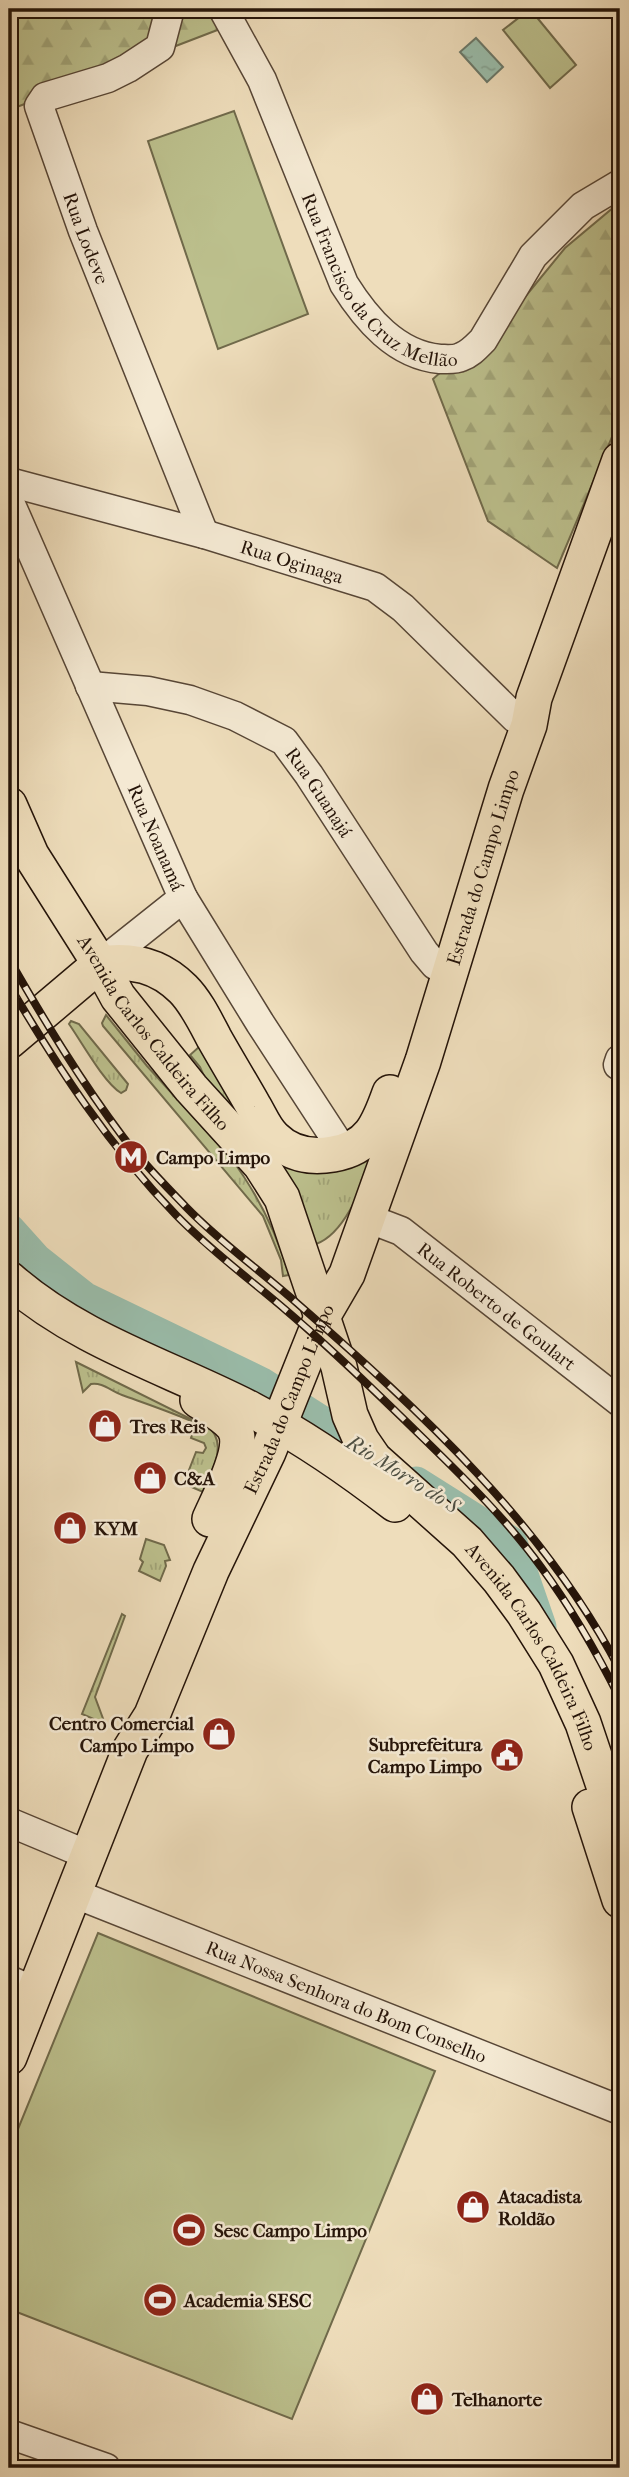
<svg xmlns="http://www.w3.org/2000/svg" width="629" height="2477" font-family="'IM FELL French Canon',serif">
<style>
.grass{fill:url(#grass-tufts);stroke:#706a4b;stroke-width:2}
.forest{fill:url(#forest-firs);stroke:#706a4b;stroke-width:2}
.pitch{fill:#bcc08d;stroke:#706a4b;stroke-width:2}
.water{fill:url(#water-ripples);stroke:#6b796a;stroke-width:2}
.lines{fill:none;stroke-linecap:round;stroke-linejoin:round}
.river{stroke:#9abdab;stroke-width:33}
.minor-casing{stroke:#574636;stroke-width:31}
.major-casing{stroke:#251409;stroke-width:38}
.minor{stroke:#f4e9d3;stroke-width:28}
.major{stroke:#edb;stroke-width:35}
.rail-casing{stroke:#251409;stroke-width:8}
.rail{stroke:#f4e9d3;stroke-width:5;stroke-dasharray:16;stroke-linecap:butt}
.labels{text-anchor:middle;stroke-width:5;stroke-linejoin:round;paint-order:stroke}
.street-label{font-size:19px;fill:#251409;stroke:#f4e9d3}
.poi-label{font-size:19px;font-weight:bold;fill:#251409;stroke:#f4e9d3;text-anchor:start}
.water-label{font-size:21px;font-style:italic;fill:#4e4f42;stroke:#f4e9d3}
</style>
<defs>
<pattern id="grass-tufts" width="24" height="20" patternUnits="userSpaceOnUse" patternTransform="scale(1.75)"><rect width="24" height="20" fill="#bcc08d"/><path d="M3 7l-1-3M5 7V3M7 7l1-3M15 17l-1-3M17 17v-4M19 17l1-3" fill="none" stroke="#a1a478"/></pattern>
<pattern id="forest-firs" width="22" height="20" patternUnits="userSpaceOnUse" patternTransform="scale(1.75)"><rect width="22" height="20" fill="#bcc08d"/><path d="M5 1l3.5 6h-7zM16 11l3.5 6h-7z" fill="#a1a478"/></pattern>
<pattern id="water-ripples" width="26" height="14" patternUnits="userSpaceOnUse" patternTransform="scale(1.75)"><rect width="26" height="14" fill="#9abdab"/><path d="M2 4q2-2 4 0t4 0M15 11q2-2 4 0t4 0" fill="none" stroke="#85a292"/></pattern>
</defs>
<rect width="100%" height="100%" fill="#edb"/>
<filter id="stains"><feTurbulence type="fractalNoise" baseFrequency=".00286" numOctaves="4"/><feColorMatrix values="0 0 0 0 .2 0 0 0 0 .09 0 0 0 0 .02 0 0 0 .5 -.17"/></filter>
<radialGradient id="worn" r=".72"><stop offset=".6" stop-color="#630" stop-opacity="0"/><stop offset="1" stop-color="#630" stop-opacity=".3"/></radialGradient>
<g class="grass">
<path d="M106,1015L147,1066L230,1157C258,1194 276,1231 289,1275L283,1276L281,1260L263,1216L103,1026L102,1023Z"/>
<path d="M71,1021L79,1024L128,1084L126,1090L121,1093C104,1083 81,1041 69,1024Z"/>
<polygon points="200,1046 250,1131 208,1085 200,1067 190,1055"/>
<path d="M378,1146C366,1175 348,1233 316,1244L273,1155Z"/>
<path d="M76,1362L211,1429C227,1448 211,1472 203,1492L189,1486L194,1473L189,1470L196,1452L203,1453L206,1448L204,1443L191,1438L196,1423C171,1412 147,1404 122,1395C111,1391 102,1382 91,1384L83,1392Z"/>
<polygon points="146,1539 164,1545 170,1560 165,1561 166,1566 160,1581 139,1571 143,1562 140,1559"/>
<polygon points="122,1614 125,1616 95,1697 105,1724 82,1714"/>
</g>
<g class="forest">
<polygon points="9,9 219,9 233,24 9,110"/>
<polygon points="620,202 620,418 557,568 488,521 433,379 525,297 565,248"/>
</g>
<g class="pitch">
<polygon points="530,9 576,65 550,88 503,30"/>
<polygon points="234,111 308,314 218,349 148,141"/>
<polygon points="98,1933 435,2071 292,2419 9,2309 9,2151"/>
</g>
<polygon class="water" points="476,38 503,67 487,82 460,52"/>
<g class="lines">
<g class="river">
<polyline points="9,1230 36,1260 84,1298 260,1383 376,1457"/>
<polyline points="416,1483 511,1543 540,1627"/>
</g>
<g class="minor-casing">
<g id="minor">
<path id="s1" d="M170,9L160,47L128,68L108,78L45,97L39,106L83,231L204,534"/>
<path id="s2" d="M223,9L262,80L344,284C366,319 396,355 440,359C447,359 455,360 461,357C470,354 476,347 483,340L533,256L583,206L620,184"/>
<path id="s3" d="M9,482L204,534L375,587L403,608L515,718L529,725"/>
<path id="s4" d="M9,500L183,898L260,1023L344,1152"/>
<path id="s5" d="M90,686L148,691L190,700L235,716L284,741L309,775L424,952L435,965L450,973"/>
<polyline points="100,964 183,898"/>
<polyline points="618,1065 620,1059"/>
<path id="s6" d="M367,1218L401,1231L620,1402"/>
<polyline points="9,1822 88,1855"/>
<path id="s7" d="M73,1893L620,2110"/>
<polyline points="9,1980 34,1991"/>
<polyline points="9,2434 106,2468"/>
</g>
</g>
<g class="major-casing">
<g id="major">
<path id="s8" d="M9,805L31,855L100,964L118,997L191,1088L261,1165L282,1198L339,1367L350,1415L361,1440L374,1459L467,1542L499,1579L524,1613L556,1664L583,1723L620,1833"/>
<path d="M100,964C132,959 159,965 183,989C196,1002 205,1021 214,1038C227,1061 241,1084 254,1107C260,1117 265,1130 274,1138C290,1154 311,1158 333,1154C370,1148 379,1124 390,1093"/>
<polyline points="9,1041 100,964"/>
<path d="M9,1279C79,1341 171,1368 252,1410C302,1436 351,1470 395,1504"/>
<path d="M198,1400C210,1408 224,1415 233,1426C248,1446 219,1498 210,1519"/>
<polyline points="590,1807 620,1900"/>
<path id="s9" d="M9,2057L130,1750L152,1715L211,1571L268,1452L322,1317L347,1274L423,1061L506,789L529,725L534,698L620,460"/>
</g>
</g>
<use href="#minor" class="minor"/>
<use href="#major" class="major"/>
<g class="rail-casing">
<g id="rail">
<path d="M9,959C44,1020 80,1080 123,1137C141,1161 165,1185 186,1207C221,1243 261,1271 298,1304C420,1411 544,1524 620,1670"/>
<path d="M9,985C58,1068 109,1146 176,1215C211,1251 251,1280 288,1312C335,1352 380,1396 424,1439C465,1479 507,1520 541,1567C572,1609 597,1653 620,1699"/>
</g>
</g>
<use href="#rail" class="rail"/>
</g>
<defs>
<g id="metro-disc" transform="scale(1.75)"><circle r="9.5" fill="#8f2418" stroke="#f4e9d3"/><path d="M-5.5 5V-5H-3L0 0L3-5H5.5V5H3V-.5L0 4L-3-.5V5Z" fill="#fff"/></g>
<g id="shop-disc" transform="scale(1.75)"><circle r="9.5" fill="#8f2418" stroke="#f4e9d3"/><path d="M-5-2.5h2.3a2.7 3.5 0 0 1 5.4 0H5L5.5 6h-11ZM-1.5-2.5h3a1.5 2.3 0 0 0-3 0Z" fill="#fff"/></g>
<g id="civic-disc" transform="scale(1.75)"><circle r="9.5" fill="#8f2418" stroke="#f4e9d3"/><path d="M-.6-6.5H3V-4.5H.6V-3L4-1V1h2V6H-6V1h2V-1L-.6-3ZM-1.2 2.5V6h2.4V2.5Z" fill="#fff"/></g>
<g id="stadium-disc" transform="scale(1.75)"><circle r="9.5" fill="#8f2418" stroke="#f4e9d3"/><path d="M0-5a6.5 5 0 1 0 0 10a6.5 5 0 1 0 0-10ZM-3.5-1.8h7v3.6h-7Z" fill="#fff"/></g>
</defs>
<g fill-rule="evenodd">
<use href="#metro-disc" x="131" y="1157"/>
<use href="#shop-disc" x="105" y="1426"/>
<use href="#shop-disc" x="150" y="1478"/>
<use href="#shop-disc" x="70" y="1528"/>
<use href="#shop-disc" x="219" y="1734"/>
<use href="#civic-disc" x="507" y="1755"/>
<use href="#shop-disc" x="473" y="2207"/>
<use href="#stadium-disc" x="189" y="2230"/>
<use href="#stadium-disc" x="160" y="2300"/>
<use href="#shop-disc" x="427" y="2399"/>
</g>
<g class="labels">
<g class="street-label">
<text dy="7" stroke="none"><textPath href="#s1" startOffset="317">Rua Lodeve</textPath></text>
<text dy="7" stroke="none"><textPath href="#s2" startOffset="324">Rua Francisco da Cruz Mellão</textPath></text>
<text dy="7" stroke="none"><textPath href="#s3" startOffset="294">Rua Oginaga</textPath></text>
<text dy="7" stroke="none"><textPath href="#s5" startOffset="266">Rua Guanajá</textPath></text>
<text dy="7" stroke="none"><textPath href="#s4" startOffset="368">Rua Noanamá</textPath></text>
<text dy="7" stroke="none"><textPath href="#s9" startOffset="1283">Estrada do Campo Limpo</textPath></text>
<text dy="7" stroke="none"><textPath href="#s8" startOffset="271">Avenida Carlos Caldeira Filho</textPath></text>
<text dy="7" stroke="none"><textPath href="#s6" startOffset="158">Rua Roberto de Goulart</textPath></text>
<text dy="7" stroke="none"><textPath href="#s9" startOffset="716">Estrada do Campo Limpo</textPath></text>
<text dy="7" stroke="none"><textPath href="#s8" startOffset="1008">Avenida Carlos Caldeira Filho</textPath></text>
<text dy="7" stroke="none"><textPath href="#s7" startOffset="294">Rua Nossa Senhora do Bom Conselho</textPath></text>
</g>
<g class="poi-label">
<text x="156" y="1164">Campo Limpo</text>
<text x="130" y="1433">Tres Reis</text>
<text x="174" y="1485">C&amp;A</text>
<text x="94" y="1535">KYM</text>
<text x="194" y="1730" text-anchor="end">Centro Comercial<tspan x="194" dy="22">Campo Limpo</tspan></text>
<text x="482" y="1751" text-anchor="end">Subprefeitura<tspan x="482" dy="22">Campo Limpo</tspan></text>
<text x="498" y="2203">Atacadista<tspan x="498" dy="22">Roldão</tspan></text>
<text x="214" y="2237">Sesc Campo Limpo</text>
<text x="184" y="2307">Academia SESC</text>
<text x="452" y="2406">Telhanorte</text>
</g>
<g class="water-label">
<text transform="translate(403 1474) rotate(32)" y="7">Rio Morro do S</text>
</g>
</g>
<rect width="629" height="2477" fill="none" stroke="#edb" stroke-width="35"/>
<rect x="10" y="10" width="608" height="2456" fill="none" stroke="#251409" stroke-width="3.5"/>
<rect x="18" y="18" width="594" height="2442" fill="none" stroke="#251409" stroke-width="2"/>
<rect width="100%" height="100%" filter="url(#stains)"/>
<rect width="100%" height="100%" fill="url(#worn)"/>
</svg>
